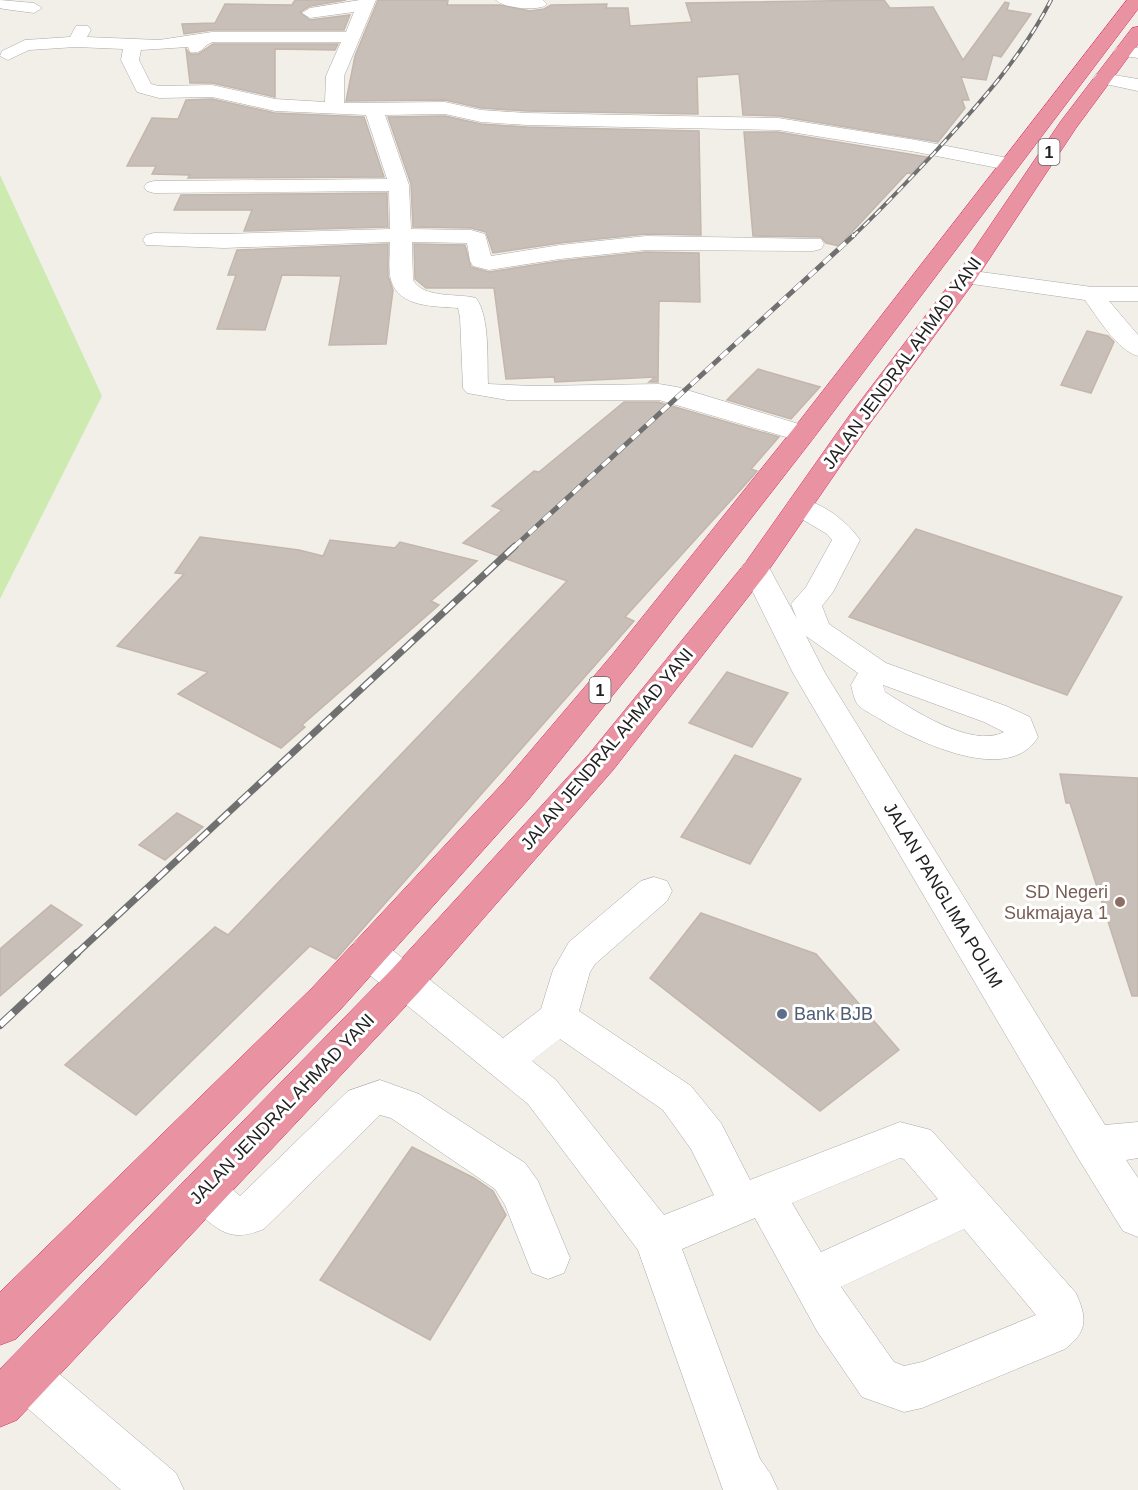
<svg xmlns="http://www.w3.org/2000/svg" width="1138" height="1490" font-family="Helvetica,sans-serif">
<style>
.grass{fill:#cdebb0}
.building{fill:#c7bfb8;stroke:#c4b6ab;stroke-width:1.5}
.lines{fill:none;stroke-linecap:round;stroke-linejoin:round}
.minor-casing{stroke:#a9a9a9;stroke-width:1}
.highway-casing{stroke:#dc2a67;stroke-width:1}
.minor{fill:#fff;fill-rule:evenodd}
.highway{fill:#e892a2;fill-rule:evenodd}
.rail-far3-casing{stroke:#707070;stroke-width:4}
.rail-far2-casing{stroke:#707070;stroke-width:5}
.rail-far1-casing{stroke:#707070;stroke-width:7}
.rail-casing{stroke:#707070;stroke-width:8}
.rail-far3{stroke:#fff;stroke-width:2;stroke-dasharray:8;stroke-linecap:butt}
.rail-far2{stroke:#fff;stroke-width:4;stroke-dasharray:10;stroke-linecap:butt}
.rail-far1{stroke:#fff;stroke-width:4.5;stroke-dasharray:14;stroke-linecap:butt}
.rail{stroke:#fff;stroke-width:6;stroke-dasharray:18;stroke-linecap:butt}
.education-dot{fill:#8d6e63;stroke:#fff;stroke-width:2}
.service-dot{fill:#5c6f8a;stroke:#fff;stroke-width:2}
.labels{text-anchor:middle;stroke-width:6;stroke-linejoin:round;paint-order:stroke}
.shield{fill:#fff;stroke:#646464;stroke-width:1.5}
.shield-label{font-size:16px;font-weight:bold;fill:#222}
.street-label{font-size:18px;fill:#222;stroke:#fff}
.education-label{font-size:18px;fill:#785e54;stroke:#fff;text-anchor:end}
.service-label{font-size:18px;fill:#4e5e75;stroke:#fff;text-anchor:start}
</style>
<rect width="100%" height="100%" fill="#f2efe9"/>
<polygon class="grass" points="0,175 102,396 0,599"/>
<g class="building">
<polygon points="295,0 346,0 310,6 300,12 310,20 350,15 344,30 212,30 184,34 182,24 215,23 225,4 292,5"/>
<polygon points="378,0 440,0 448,1 447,5 500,5 530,11 544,9 551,5 607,4 606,8 628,8 630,26 692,22 686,3 884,0 890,8 933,7 963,60 1005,2 1009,3 1007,10 1031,14 1001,57 993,55 986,80 961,77 969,100 962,100 965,108 938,142 778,116 743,115 739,74 697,77 698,114 527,111 481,108 445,100 346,101 355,56"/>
<polygon points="213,44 338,44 335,50 275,49 275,97 212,83 190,83 186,49 190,54 198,54"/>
<polygon points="212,99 275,113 364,117 384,177 188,178 190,175 152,174 156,166 127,166 152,118 178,119 186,100"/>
<polygon points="445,116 481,124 527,127 699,131 701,235 646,234 560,243 493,253 486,232 471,228 413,227 411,184 388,117"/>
<polygon points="744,132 778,132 927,157 912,174 907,173 839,246 826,243 821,237 753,236"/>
<polygon points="387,193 388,227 244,231 252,210 174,210 181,195"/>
<polygon points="388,244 388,276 393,290 386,344 329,345 341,276 282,275 265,330 217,329 236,275 228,275 237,250"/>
<polygon points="414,244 465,245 471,267 489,272 560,261 646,252 699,253 700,302 659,301 658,382 649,382 655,377 555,382 554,377 506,379 494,288 426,288 415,279"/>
<polygon points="1087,331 1108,336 1114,342 1091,393 1061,385"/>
<polygon points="758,369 820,387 791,419 727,400"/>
<polygon points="624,402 658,402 779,437 751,469 757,471 753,476 625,617 634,621 336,959 310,946 136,1115 65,1065 215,927 228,935 567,581 463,543 502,510 492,506 534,471 539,472"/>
<polygon points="916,529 1122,597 1067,695 849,617"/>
<polygon points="200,537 299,550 323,556 330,540 395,548 400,542 477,561 431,601 439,605 302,725 305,727 281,748 178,694 208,672 117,646 184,574 175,573"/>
<polygon points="727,672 788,693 752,747 689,723"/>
<polygon points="735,755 801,779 750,864 681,837"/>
<polygon points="1060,774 1138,778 1138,996 1132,996 1070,803 1066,803"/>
<polygon points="177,813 203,827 165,860 139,845"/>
<polygon points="51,905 82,925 0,996 0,949"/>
<polygon points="701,913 816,954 899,1050 820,1111 650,978"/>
<polygon points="412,1147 474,1178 493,1191 506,1215 430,1340 320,1280"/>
</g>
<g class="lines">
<g class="minor-casing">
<g id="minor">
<polygon points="0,0 34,3 42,8 34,13 4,9 0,8"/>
<path d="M360,0H376L344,76V103L445,102L481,110L527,113L778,118L916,140L1008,158L1015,160L1018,164L1015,168L1008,170L916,152L778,130L527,125L481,122L445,114L385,115L409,185L411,229L471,230L485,234L491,256L560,245L646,236L821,239L824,244L821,249L813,251L646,250L560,259L489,270L473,266L470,261L467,243L412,242L413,280C424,299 457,293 476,298C490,317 487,360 488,384L533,386L659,384L677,387L812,428L816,434L812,440L803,442L659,400H507L467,393L463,388L460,317L458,308C435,306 399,308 391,280C388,269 390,254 390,242L224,248L146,245L143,240L146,235L154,233L224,234L390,229L389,191L154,193L147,191L144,187L147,183L154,181L387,179L366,115L275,111L212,97L159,98L137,92L121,60L123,49L76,47L29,50L8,60L0,56L2,51L25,40L70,37L76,26H88L91,30L87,37L159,40L212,32H346L354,12L310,18L302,13L310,8ZM213,42H341L326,76L325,102L275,99L212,85L159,86L151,84L139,60L141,50L188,47L190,52C203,55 202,45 213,42Z"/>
<path d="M496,0H543L547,4C541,12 502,8 496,0Z"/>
<polygon points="1123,46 1138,48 1138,58 1117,55 1114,51 1117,47"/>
<polygon points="1102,73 1138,79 1138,91 1096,82 1093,78 1096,74"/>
<path d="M966,270L1092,287H1138V301H1109L1138,335V356C1118,351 1097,317 1085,300L958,282L955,277L958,272Z"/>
<path d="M800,498C824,504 846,520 860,540L833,592L822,606L829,624L886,663L1006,706L1030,717L1038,737C1009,786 918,742 883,721C876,716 866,712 859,706C854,701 853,692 851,685L858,673L806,636L825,673L1105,1125L1138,1122V1158L1126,1160L1138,1178V1237L1123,1231L1078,1158L793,673L741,568L746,562L756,559L766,562L797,619L791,604L806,587L832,540L827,534L790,512L786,506L790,500ZM883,685L984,722L1004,732C971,749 912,709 885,692Z"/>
<path d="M654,877L667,881L672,891L667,901L595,964L590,972L579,1011L691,1086L721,1123L750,1180L900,1122L931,1130L1076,1293C1087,1318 1088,1331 1065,1349L922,1408L904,1412L862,1397L817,1331L755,1218L682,1249L760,1459L770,1473L778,1490H723L638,1250L528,1104L355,963L349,952L355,941L368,937L381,941L503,1038L541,1009L553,970L569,942L641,881ZM560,1039L663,1110L691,1149L714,1195L664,1215L556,1080L532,1061ZM900,1158L904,1159L938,1199L821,1252L792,1203ZM964,1229L1036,1315L922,1362L904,1366L894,1362L841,1287Z"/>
<path d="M380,1080L419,1094L525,1163L538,1181L570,1258L564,1273L548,1279L532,1273L505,1205L495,1189L391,1118L380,1115L264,1229C236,1240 225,1236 203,1217C193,1209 187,1203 182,1191L188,1177L203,1172L218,1177L240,1196L348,1091Z"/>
<polygon points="26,1353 43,1360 176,1473 184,1490 121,1490 9,1392 3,1376 9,1360"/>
</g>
</g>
<g class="highway-casing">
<g id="highway">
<polygon points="1127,0 1138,0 1138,9 812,440 634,669 528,800 340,1010 16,1339 0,1345 0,1292 312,988 504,782 612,655 794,428"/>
<polygon points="1138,27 1138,44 1076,128 974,282 868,426 766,574 613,770 420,991 17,1420 0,1427 0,1369 392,969 589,754 746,562 849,416 958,273 1061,121 1132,28"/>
</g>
</g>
<use href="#minor" class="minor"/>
<use href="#highway" class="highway"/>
<g class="rail-far3-casing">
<path id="rail-far3" d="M852,237C881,210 908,181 935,152C978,105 1022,57 1051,0"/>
</g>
<g class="rail-far2-casing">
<polyline id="rail-far2" points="514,547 854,235"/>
</g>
<g class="rail-far1-casing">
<polyline id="rail-far1" points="75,955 515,546"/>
</g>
<g class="rail-casing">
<polyline id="rail" points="0,1025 77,953"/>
</g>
<use href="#rail-far3" class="rail-far3"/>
<use href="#rail-far2" class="rail-far2"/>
<use href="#rail-far1" class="rail-far1"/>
<use href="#rail" class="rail"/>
</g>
<circle class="education-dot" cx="1120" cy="902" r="6"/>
<circle class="service-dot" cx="782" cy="1014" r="6"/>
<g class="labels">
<g class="shield">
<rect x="1038.5" y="139" width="21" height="26" rx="4.5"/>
<rect x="589.5" y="677" width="21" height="26" rx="4.5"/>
</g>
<g class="shield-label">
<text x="1049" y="158">1</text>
<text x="600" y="696">1</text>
</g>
<g class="street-label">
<text transform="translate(902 363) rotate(-54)" y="6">JALAN JENDRAL AHMAD YANI</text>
<text transform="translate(607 749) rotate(-50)" y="6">JALAN JENDRAL AHMAD YANI</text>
<text transform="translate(943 895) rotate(59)" y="6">JALAN PANGLIMA POLIM</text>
<text transform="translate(282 1109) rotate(-46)" y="6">JALAN JENDRAL AHMAD YANI</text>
</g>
<g class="education-label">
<text x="1108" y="898">SD Negeri<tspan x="1108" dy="21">Sukmajaya 1</tspan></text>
</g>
<g class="service-label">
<text x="794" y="1020">Bank BJB</text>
</g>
</g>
</svg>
